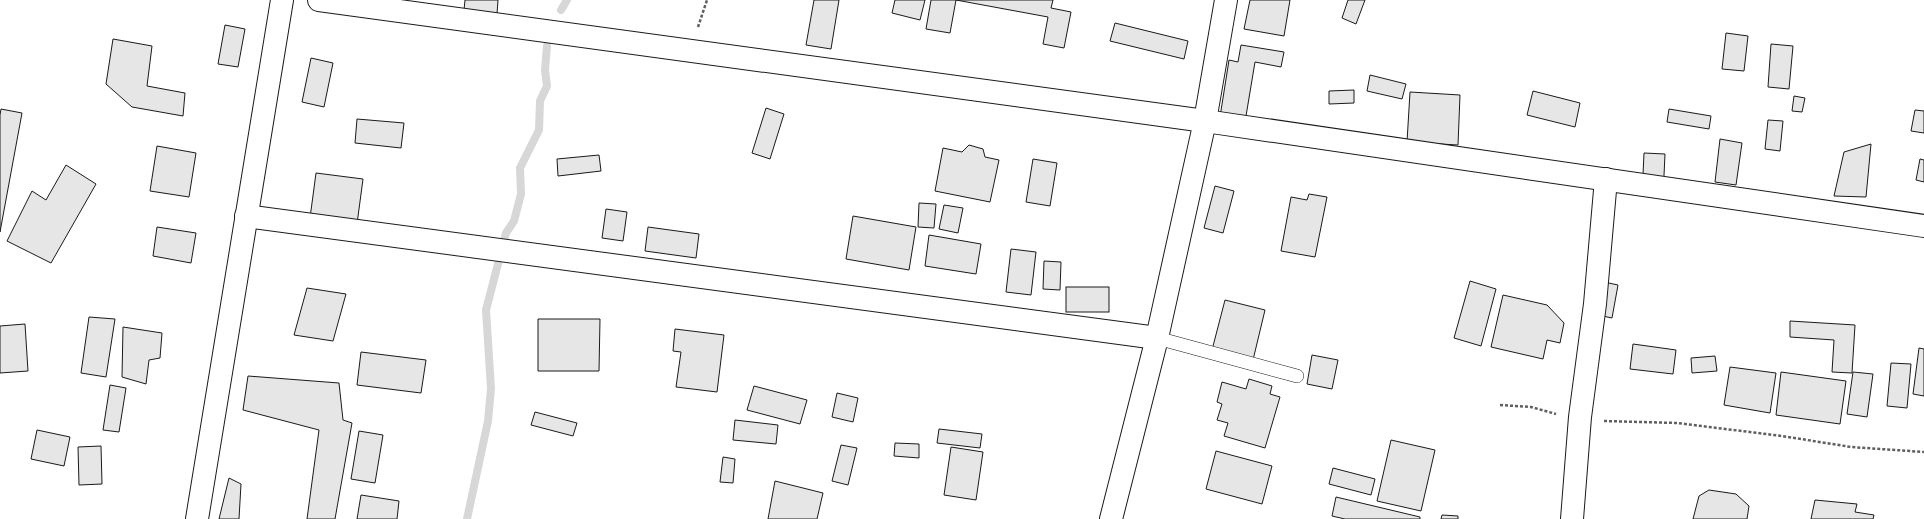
<svg xmlns="http://www.w3.org/2000/svg" width="1924" height="519" font-family="Jost,sans-serif">
<style>
.lines{fill:none;stroke-linecap:round;stroke-linejoin:round}
.stream{stroke:#d7d7d7;stroke-width:8}
.building{fill:#e6e6e6;stroke:#1a1a1a}
.lane-casing{stroke:#1a1a1a;stroke-width:14}
.street-casing{stroke:#1a1a1a;stroke-width:24}
.path{stroke:#5f5f5f;stroke-width:2.5;stroke-dasharray:3 2;stroke-linecap:butt}
.lane{stroke:#fff;stroke-width:13}
.street{stroke:#fff;stroke-width:22}
</style>
<rect width="100%" height="100%" fill="#fff"/>
<g class="lines">
<g class="stream">
<polyline points="561,10 567,0"/>
<polyline points="467,519 488,421 491,389 486,310 506,233 514,221 521,194 520,168 539,130 540,101 547,86 545,70 547,46"/>
</g>
</g>
<g class="building">
<polygon points="465,0 498,0 497,14 464,10"/>
<polygon points="814,0 839,0 831,49 806,45"/>
<polygon points="895,0 925,0 920,20 892,13"/>
<polygon points="931,0 1053,0 1051,8 1071,12 1064,48 1043,44 1048,17 956,0 950,33 926,29"/>
<polygon points="1250,0 1290,0 1284,36 1244,29"/>
<polygon points="1348,0 1365,0 1356,24 1342,18"/>
<polygon points="1115,23 1188,41 1184,59 1110,41"/>
<polygon points="225,25 245,29 238,67 218,64"/>
<polygon points="1726,33 1748,36 1744,71 1722,69"/>
<polygon points="113,39 152,46 147,86 185,93 183,116 132,107 106,84"/>
<polygon points="1771,44 1793,46 1789,89 1768,87"/>
<polygon points="1241,45 1284,52 1281,67 1255,62 1245,122 1220,117 1229,60 1238,62"/>
<polygon points="311,58 333,63 324,107 302,102"/>
<polygon points="1370,75 1406,84 1402,99 1367,91"/>
<polygon points="1354,90 1354,103 1329,104 1329,91"/>
<polygon points="1533,91 1580,103 1575,127 1527,115"/>
<polygon points="1410,92 1460,95 1458,145 1407,142"/>
<polygon points="1794,96 1805,98 1802,112 1792,111"/>
<polygon points="766,108 784,114 770,159 752,153"/>
<polygon points="1,109 22,113 0,232 0,115"/>
<polygon points="1669,109 1711,116 1709,129 1667,122"/>
<polygon points="1915,110 1924,111 1924,133 1911,131"/>
<polygon points="357,119 404,123 401,148 355,143"/>
<polygon points="1768,120 1783,121 1780,151 1765,149"/>
<polygon points="1720,139 1742,143 1736,185 1715,182"/>
<polygon points="1871,144 1866,197 1834,196 1844,152"/>
<polygon points="969,145 983,149 985,157 999,160 990,202 935,191 943,148 962,152"/>
<polygon points="157,146 196,153 189,197 150,191"/>
<polygon points="1644,153 1665,154 1663,197 1642,196"/>
<polygon points="599,155 601,171 558,176 557,159"/>
<polygon points="1033,159 1057,163 1050,206 1026,202"/>
<polygon points="1920,159 1924,160 1924,182 1916,180"/>
<polygon points="66,165 96,184 51,263 7,241 32,191 46,200"/>
<polygon points="316,173 363,179 357,224 310,218"/>
<polygon points="1215,186 1234,191 1223,233 1204,228"/>
<polygon points="1309,194 1327,197 1315,257 1281,251 1291,197 1307,200"/>
<polygon points="919,203 936,204 934,228 918,227"/>
<polygon points="944,205 963,208 958,233 939,229"/>
<polygon points="606,209 627,212 623,241 602,238"/>
<polygon points="853,216 916,227 909,270 846,259"/>
<polygon points="157,227 196,233 191,263 153,256"/>
<polygon points="648,227 699,234 696,258 645,251"/>
<polygon points="929,235 981,244 976,274 925,266"/>
<polygon points="1011,249 1036,252 1031,295 1006,292"/>
<polygon points="1044,261 1061,262 1060,290 1043,289"/>
<polygon points="1470,281 1496,289 1481,346 1454,338"/>
<polygon points="1604,282 1618,285 1612,318 1598,315"/>
<rect x="1066" y="287" width="43" height="25"/>
<polygon points="307,288 346,294 333,341 294,335"/>
<polygon points="1503,295 1547,305 1564,323 1560,343 1547,340 1543,359 1491,347"/>
<polygon points="1225,300 1265,310 1253,360 1212,350"/>
<polygon points="89,317 115,319 106,377 81,373"/>
<polygon points="538,319 600,319 599,371 538,371"/>
<polygon points="1790,321 1855,325 1852,373 1832,372 1834,340 1790,337"/>
<polygon points="25,324 28,371 0,373 0,326"/>
<polygon points="123,327 162,333 160,358 149,360 146,384 122,377"/>
<polygon points="675,329 724,335 717,392 676,387 681,352 673,351"/>
<polygon points="1633,344 1676,350 1673,374 1630,369"/>
<polygon points="1919,348 1924,349 1924,396 1913,394"/>
<polygon points="361,352 426,360 421,393 357,385"/>
<polygon points="1312,355 1338,360 1332,389 1307,384"/>
<polygon points="1715,356 1717,371 1692,373 1691,358"/>
<polygon points="1891,363 1911,364 1907,408 1887,406"/>
<polygon points="1730,367 1776,373 1770,413 1724,405"/>
<polygon points="1781,372 1846,381 1840,424 1776,415"/>
<polygon points="1853,372 1873,374 1867,417 1847,414"/>
<polygon points="248,376 339,383 343,420 352,423 335,519 307,519 319,430 243,410"/>
<polygon points="1249,379 1272,386 1270,394 1280,397 1265,448 1224,436 1228,423 1217,420 1222,404 1217,402 1222,382 1246,389"/>
<polygon points="110,385 126,388 119,432 103,430"/>
<polygon points="754,386 807,400 800,424 747,410"/>
<polygon points="837,393 858,398 853,422 832,417"/>
<polygon points="535,412 577,423 573,436 531,425"/>
<polygon points="735,420 778,425 776,444 733,440"/>
<polygon points="939,429 982,434 980,448 937,443"/>
<polygon points="37,430 70,437 64,466 31,459"/>
<polygon points="359,431 383,435 375,483 351,479"/>
<polygon points="1391,440 1435,450 1421,511 1377,501"/>
<polygon points="895,443 919,444 919,458 894,456"/>
<polygon points="841,445 857,448 848,485 832,481"/>
<polygon points="101,446 102,484 79,485 78,447"/>
<polygon points="951,447 983,452 976,500 944,495"/>
<polygon points="1216,451 1272,466 1262,504 1206,489"/>
<polygon points="723,457 735,459 733,483 720,482"/>
<polygon points="1333,468 1375,479 1371,495 1329,484"/>
<polygon points="229,478 241,484 239,519 219,519"/>
<polygon points="775,481 823,493 817,519 768,519"/>
<polygon points="1709,490 1736,494 1749,506 1747,519 1693,519 1699,496"/>
<polygon points="361,495 399,501 397,519 357,519"/>
<polygon points="1336,497 1420,517 1420,519 1345,519 1332,516"/>
<polygon points="1815,500 1857,504 1855,512 1874,515 1873,519 1811,519"/>
<polygon points="1442,515 1458,516 1458,519 1441,519"/>
</g>
<g class="lines">
<g class="lane-casing">
<polyline id="lane" points="1157,338 1297,376"/>
</g>
<g class="street-casing">
<g id="street">
<polyline points="319,0 1205,121 1226,0"/>
<polyline points="246,216 1157,338"/>
<polyline points="197,519 282,0"/>
<polyline points="1111,519 1157,338 1205,121 1924,226"/>
<polyline points="1572,519 1580,417 1595,304 1606,179"/>
</g>
</g>
<g class="path">
<polyline points="698,27 707,0"/>
<polyline points="1500,405 1531,407 1556,414"/>
<polyline points="1604,421 1677,423 1782,436 1851,447 1924,452"/>
</g>
<use href="#lane" class="lane"/>
<use href="#street" class="street"/>
</g>
</svg>
